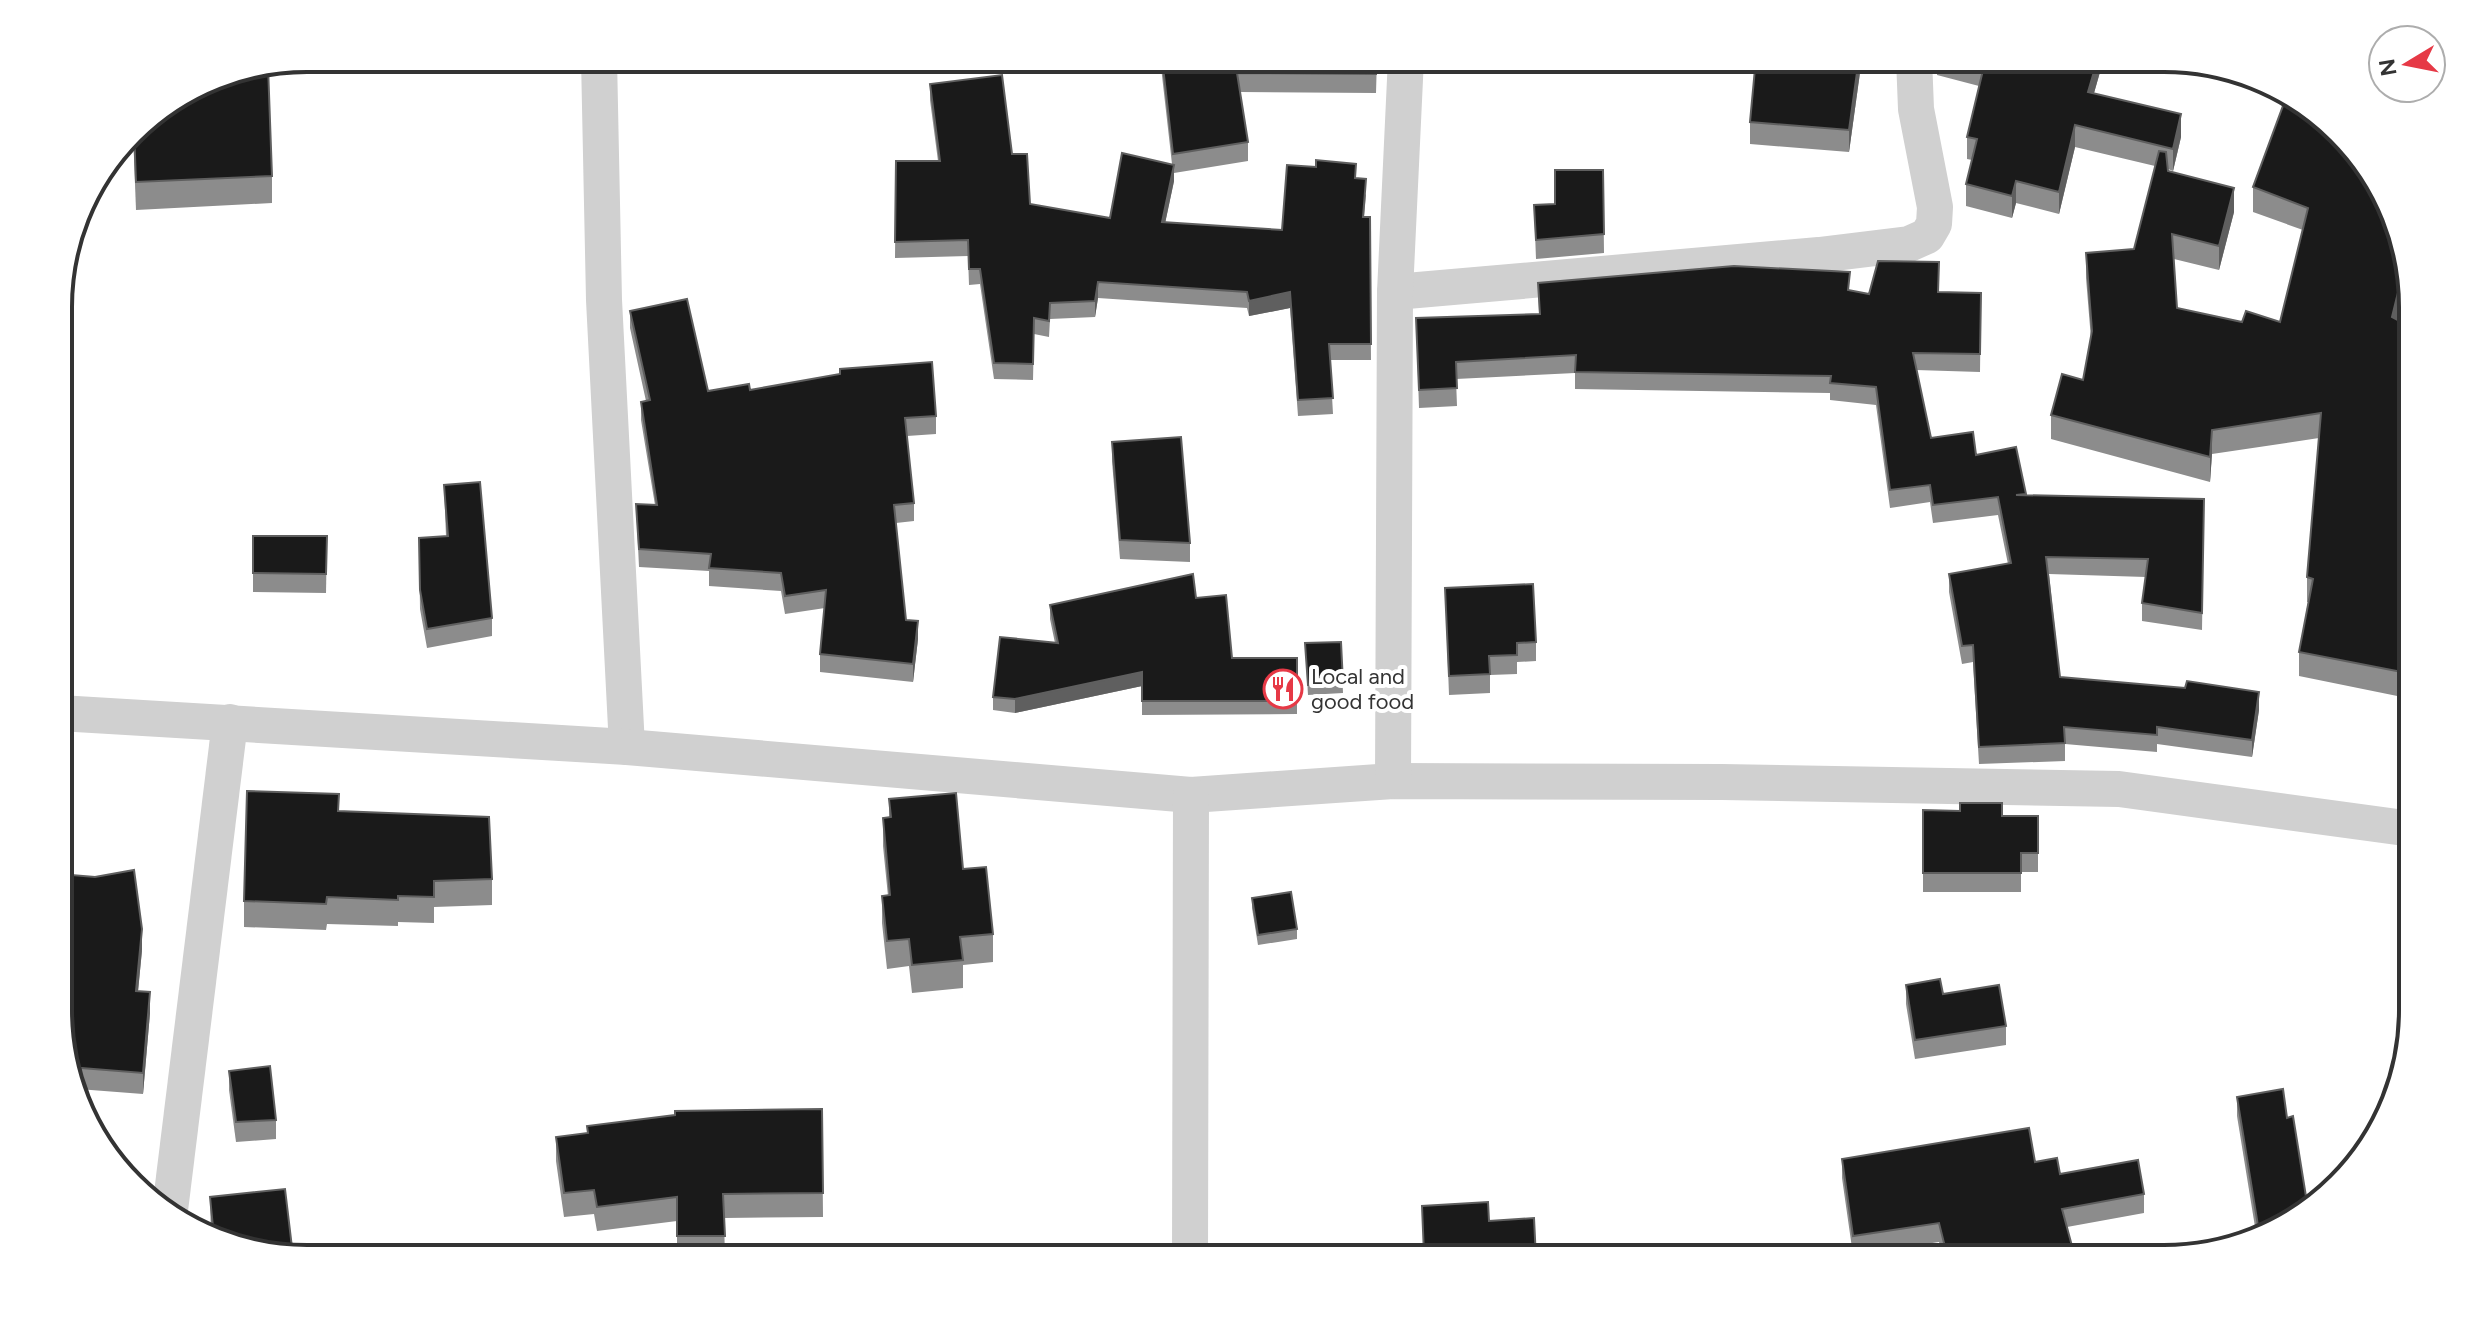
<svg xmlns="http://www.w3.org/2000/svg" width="2471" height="1317" font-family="Figtree,sans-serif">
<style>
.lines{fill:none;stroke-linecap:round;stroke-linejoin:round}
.minor{stroke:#d0d0d0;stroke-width:36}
.wall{fill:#8c8c8c}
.shaded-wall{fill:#5f5f5f}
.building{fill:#1a1a1a;stroke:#5f5f5f;stroke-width:2}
.labels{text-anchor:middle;stroke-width:8;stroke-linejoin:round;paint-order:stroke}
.poi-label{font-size:22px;fill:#333;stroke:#fff;text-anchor:start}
.rim{fill:none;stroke:#333;stroke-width:4}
</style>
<rect width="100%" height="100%" fill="#fff"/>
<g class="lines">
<g class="minor">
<polyline points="599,58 604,300 627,747"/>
<polyline points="1395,292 1819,255 1909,244 1927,236 1934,224 1935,207 1916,109 1914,58"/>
<polyline points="59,713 627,747 1191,795 1393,781 1722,782 2119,789 2412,829"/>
<polyline points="1393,781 1395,292 1406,58"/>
<polyline points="170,1210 230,722"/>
<polyline points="1190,1259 1191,795"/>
</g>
</g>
<g class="wall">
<polygon points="1160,58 1377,58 1376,93 1240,92 1248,142 1248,161 1174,173 1174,181 1165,223 1282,230 1356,179 1366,195 1364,217 1370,217 1371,360 1330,360 1333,414 1298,416 1290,308 1249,316 1247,308 1098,298 1095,317 1050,319 1049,337 1034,334 1033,380 994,379 980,284 969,285 968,256 895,258 896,161 938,161 930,100 930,84 1012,154 1030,204 1110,218 1172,164"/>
<polygon points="1756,58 1862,58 1849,152 1750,144 1750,122"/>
<polygon points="1937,58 2104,58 2094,93 2181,137 2173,171 2168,169 2168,171 2234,212 2219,270 2174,259 2177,308 2242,322 2280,322 2303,230 2253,212 2253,187 2371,168 2410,271 2397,320 2411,327 2412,699 2299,676 2299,652 2308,602 2307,602 2307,577 2319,438 2212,454 2210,482 2051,439 2051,415 2083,380 2091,339 2086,278 2086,253 2134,249 2155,166 2075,147 2059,214 2016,203 2012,218 1966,206 1966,184 1972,160 1967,159 1967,137 1979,86 1937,75"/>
<polygon points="142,120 272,176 272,203 136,210 133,132"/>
<polygon points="1603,170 1604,253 1536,259 1534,205 1555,204"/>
<polygon points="1538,283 1850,291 1869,294 1939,292 1981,293 1980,372 1916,370 1931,438 1976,455 2016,447 2026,495 2204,499 2202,630 2142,621 2142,603 2146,577 2049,574 2060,677 2259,710 2252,757 2157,744 2157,752 2065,744 2065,761 1979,764 1973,662 1962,664 1949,592 1949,574 2008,564 1998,515 1933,523 1930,502 1890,508 1876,405 1830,400 1830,393 1575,389 1575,373 1456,379 1457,406 1419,408 1416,318 1539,314"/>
<polygon points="630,311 708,391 750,390 936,416 936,434 907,436 914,503 914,521 896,523 906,620 918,639 913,682 820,672 820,654 825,608 785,614 781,591 709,586 709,571 639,567 636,504 655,505 641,420 641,402 646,401 630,328"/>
<polygon points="1112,442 1190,543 1190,562 1120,559 1112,461"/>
<polygon points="444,485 492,618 492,636 427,648 420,609 419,538 446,536"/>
<polygon points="253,536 327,536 326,593 253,592"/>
<polygon points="1445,588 1536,642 1536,661 1517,662 1517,674 1490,675 1490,693 1449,695"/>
<polygon points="1196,598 1232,658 1297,658 1297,714 1142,715 1142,686 1015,713 993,710 993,697 1055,643 1050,619 1050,605"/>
<polygon points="1341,642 1343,693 1308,695 1305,643"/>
<polygon points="889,799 963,869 993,934 993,962 963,965 963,988 912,993 909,966 887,969 882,923 882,896 888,896 883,846 883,818 889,818"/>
<polygon points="1923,810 2002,816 2038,816 2038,872 2021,872 2021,892 1923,892"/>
<polygon points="338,811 492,879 492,905 434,907 434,923 398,922 398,926 327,924 326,930 244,927 244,901"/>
<polygon points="1252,898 1297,929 1297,939 1258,945 1252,908"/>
<polygon points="142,950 138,991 150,1013 143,1094 78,1089 60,1043"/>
<polygon points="1906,985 1943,994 2006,1026 2006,1045 1915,1059 1906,1004"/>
<polygon points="229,1071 276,1120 276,1139 236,1142 229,1090"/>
<polygon points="2237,1097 2287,1118 2308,1209 2302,1217 2256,1233 2237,1116"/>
<polygon points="822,1109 823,1217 724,1218 725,1259 677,1259 677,1221 597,1231 594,1214 564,1217 556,1161 556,1137 587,1133 587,1126"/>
<polygon points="1842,1159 2035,1162 2060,1174 2144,1194 2144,1213 2067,1227 2072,1259 1943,1259 1939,1242 1853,1255 1842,1178"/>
<polygon points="210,1197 293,1256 211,1237"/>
</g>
<g class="shaded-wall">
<polygon points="1859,58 1862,58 1849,152 1849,130"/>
<polygon points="2098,58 2104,58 2088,114 2088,92"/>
<polygon points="2181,114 2181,137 2173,171 2173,149"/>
<polygon points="2075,125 2075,147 2059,214 2059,192"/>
<polygon points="1174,165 1174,181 1162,238 1162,222"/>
<polygon points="2016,181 2016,203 2012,218 2012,196"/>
<polygon points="2234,188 2234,212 2219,270 2219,246"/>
<polygon points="2406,260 2409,271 2392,341 2392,317"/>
<polygon points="1098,282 1098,298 1095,317 1095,301"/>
<polygon points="1290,292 1290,308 1249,316 1249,301"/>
<polygon points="2212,430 2212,454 2210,482 2210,457"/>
<polygon points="918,621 918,639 913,682 913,664"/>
<polygon points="1142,672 1142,686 1015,713 1015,699"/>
<polygon points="2259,692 2259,710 2252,757 2252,740"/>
<polygon points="142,929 142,950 136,1012 136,991"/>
<polygon points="150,992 150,1013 143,1094 143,1073"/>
<polygon points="2072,1246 2072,1259 2023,1259"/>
</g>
<g class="building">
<polygon points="1162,58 1376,58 1376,74 1237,73 1248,142 1173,154"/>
<polygon points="1756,58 1859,58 1849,130 1750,122"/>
<polygon points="1957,58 2098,58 2088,92 2181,114 2173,149 2075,125 2059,192 2016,181 2012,196 1966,184 1977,139 1967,137 1984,66"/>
<polygon points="268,66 272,176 136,182 134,130 142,120 212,77"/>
<polygon points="1002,75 1012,154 1027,154 1030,204 1110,218 1122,153 1174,165 1162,222 1282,230 1287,165 1316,167 1316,160 1356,164 1355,178 1366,179 1363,217 1370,217 1371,344 1329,344 1333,398 1298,400 1290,292 1249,301 1247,292 1098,282 1095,301 1050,303 1049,321 1034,318 1033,364 994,363 980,269 969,269 968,240 895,242 896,161 940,161 930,84"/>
<polygon points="2287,95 2371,168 2406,260 2392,317 2411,327 2412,674 2299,652 2313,579 2307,577 2321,413 2212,430 2210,457 2051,415 2062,374 2083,380 2092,331 2086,253 2134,249 2159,151 2166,152 2168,171 2234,188 2219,246 2172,234 2177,308 2242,322 2246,311 2280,322 2308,208 2253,187"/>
<polygon points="1555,170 1603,170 1604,234 1536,240 1534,205 1555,204"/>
<polygon points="1878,261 1939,262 1938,292 1981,293 1980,354 1913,353 1931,438 1973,432 1976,455 2016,447 2026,494 2016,495 2204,499 2202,613 2142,603 2148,559 2046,557 2060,677 2185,688 2187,681 2259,692 2252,740 2157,727 2157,735 2064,727 2065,743 1979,747 1973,645 1962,646 1949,574 2011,563 1998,497 1933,505 1930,485 1890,490 1876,387 1830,383 1831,376 1575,372 1576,355 1456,362 1457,388 1419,390 1416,318 1540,314 1538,283 1734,266 1850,272 1848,290 1869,294"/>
<polygon points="687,299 708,391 749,384 750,390 840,374 840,369 932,362 936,416 905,418 914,503 894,505 906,620 918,621 913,664 820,654 826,590 785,596 781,573 709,568 711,554 639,549 636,504 657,505 641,402 650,400 630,311"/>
<polygon points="1181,437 1190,543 1120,540 1112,442"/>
<polygon points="480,482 492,618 427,629 420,590 419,538 448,536 444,485"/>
<polygon points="253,536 327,536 326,574 253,573"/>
<polygon points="1193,574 1196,598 1226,595 1232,658 1297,658 1297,701 1142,701 1142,672 1015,699 993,697 1000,637 1058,643 1050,605"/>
<polygon points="1533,584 1536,642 1517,643 1517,655 1489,656 1490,674 1449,676 1445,588"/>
<polygon points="1341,642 1343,683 1308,685 1305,643"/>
<polygon points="247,791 339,794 338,811 489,817 492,879 434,881 434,897 398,896 398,900 327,897 326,904 244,901"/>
<polygon points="956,793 963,869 986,867 993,934 960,937 963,960 912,965 909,939 887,941 882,896 890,895 883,818 891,817 889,799"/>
<polygon points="1960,803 2002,803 2002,816 2038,816 2038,853 2021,853 2021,873 1923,873 1923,810 1960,811"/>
<polygon points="134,870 142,929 136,991 150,992 143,1073 69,1067 64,1054 65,1051 63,1051 60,1043 60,874 95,877"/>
<polygon points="1291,892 1297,929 1258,935 1252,898"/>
<polygon points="1940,979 1943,994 1999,985 2006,1026 1915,1040 1906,985"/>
<polygon points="270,1066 276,1120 236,1122 229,1071"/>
<polygon points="2283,1089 2287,1118 2293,1116 2308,1209 2310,1208 2302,1217 2259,1232 2237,1097"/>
<polygon points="822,1109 823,1193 723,1194 725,1236 677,1236 677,1197 597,1207 594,1190 564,1193 556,1137 588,1133 587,1126 675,1115 675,1111"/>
<polygon points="2029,1128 2035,1162 2057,1158 2060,1174 2138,1160 2144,1194 2062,1209 2072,1246 2023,1259 1948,1259 1939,1223 1853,1236 1842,1159"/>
<polygon points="285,1189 293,1256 214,1237 210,1197"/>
<polygon points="1488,1202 1489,1221 1534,1218 1536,1259 1414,1259 1414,1254 1424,1254 1422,1206"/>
</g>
<defs>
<g id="restaurant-ring" transform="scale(2)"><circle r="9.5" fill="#fff" stroke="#e63946" stroke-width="1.5"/><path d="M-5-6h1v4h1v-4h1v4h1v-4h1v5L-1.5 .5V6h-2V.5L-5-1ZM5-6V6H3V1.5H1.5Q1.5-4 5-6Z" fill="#e63946"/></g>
</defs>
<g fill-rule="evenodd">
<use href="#restaurant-ring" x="1283" y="689"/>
</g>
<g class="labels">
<g class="poi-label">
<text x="1311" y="684">Local and<tspan x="1311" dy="25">good food</tspan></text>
</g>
</g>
<path d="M0 0H2471V1317H0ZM307 72H2164A235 235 0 0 1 2399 307V1010A235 235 0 0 1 2164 1245H307A235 235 0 0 1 72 1010V307A235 235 0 0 1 307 72Z" fill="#fff" fill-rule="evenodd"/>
<path class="rim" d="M307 72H2164A235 235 0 0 1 2399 307V1010A235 235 0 0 1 2164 1245H307A235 235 0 0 1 72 1010V307A235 235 0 0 1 307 72Z"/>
<g transform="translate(2407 64) rotate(260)"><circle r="38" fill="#ffffff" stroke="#adadad" stroke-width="2"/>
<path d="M0-6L14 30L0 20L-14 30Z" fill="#e63946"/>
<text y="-12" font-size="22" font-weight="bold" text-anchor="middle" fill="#333333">N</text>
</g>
</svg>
